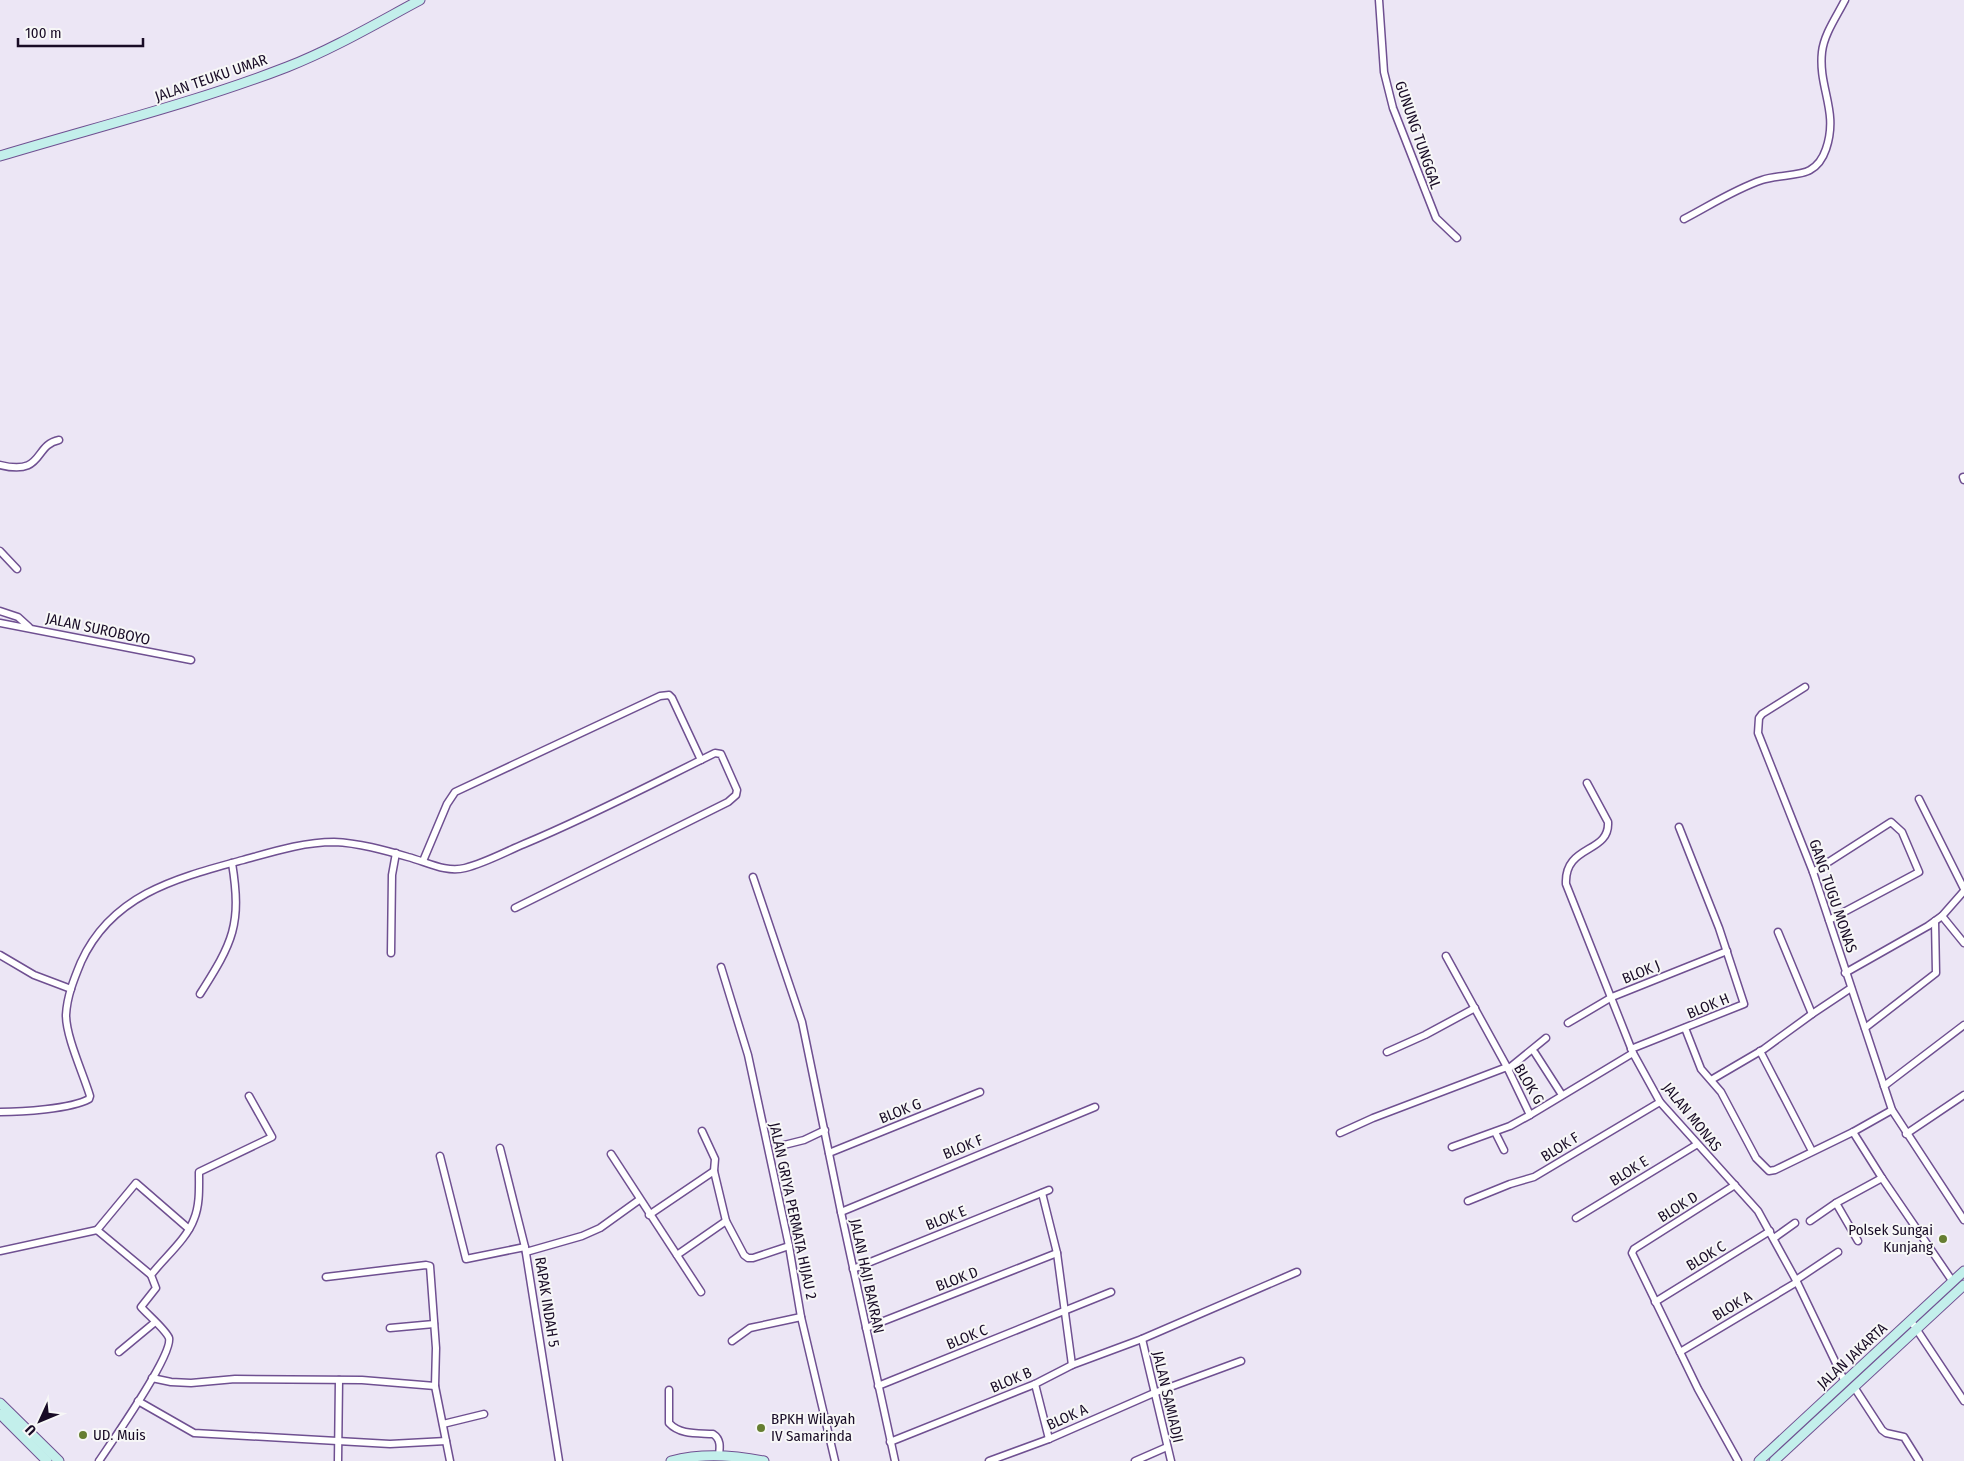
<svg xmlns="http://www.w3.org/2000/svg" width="1964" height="1461" font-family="'Fira Sans Condensed',sans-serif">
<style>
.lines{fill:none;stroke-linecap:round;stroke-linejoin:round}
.street-casing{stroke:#6f5091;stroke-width:9}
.secondary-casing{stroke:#6f5091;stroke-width:11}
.street{stroke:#fff;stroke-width:6}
.secondary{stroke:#c3efeb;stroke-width:9}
.poi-dot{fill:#667e31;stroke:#f7f7f7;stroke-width:2}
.labels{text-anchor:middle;stroke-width:4;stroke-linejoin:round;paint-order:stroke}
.street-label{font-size:15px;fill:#190c26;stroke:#f7f7f7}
.poi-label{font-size:15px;fill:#190c26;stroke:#f7f7f7;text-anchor:start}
</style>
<rect width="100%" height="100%" fill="#ece6f5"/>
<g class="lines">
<g class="street-casing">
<g id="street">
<polyline points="1379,0 1384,72 1393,108 1436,218 1457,238"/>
<path d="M1684,219C1709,206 1735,189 1762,180C1776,175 1801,176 1810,170C1819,165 1823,158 1826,149C1839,111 1818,88 1822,52C1824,34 1837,16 1845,0"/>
<path d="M0,465C45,476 33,445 59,440"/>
<polyline points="1963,477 1964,480"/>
<polyline points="0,551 17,569"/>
<polyline points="0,611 18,617 29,627"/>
<polyline points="0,623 191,660"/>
<polyline points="1805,687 1762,714 1759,718 1758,733 1813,872 1892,1110 1964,1220"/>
<path d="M1587,783L1608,822C1610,854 1564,844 1566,884L1633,1053L1660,1102L1758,1211L1797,1282L1845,1382"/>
<polyline points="1919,799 1964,889"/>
<polyline points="423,861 447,804 455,792 660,696 669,695 672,698 701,760"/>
<polyline points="1813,872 1891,822 1902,832 1919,872 1829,920"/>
<polyline points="753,877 802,1022 841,1212 895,1461"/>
<polyline points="1942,916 1964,943"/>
<polyline points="1778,932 1812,1014"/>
<polyline points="391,953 392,875 396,853"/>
<polyline points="0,955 34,975 71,989"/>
<polyline points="1446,956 1507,1067"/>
<polyline points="721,967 748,1055 789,1246 801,1317 835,1461"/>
<polyline points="1845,973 1928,926 1942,916 1964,891"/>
<path d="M200,994C233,942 242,925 232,863"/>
<polyline points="1568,1023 1612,997 1727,951"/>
<polyline points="1685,1028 1701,1069 1721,1092 1756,1158 1769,1171 1775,1170 1853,1132 1892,1110"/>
<polyline points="1865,1028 1936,973 1935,921"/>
<polyline points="1631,1049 1744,1004 1719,928 1679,827"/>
<polyline points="1760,1051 1812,1151"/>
<polyline points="1387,1052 1425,1035 1475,1008"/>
<polyline points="1535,1053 1562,1095"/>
<polyline points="1508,1069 1546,1038"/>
<polyline points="1711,1080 1764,1049 1812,1014 1851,988"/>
<polyline points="1884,1086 1964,1025"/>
<path d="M0,1112C21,1112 71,1109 89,1099L90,1096C83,1073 66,1037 66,1015C67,996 74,979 81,962C112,894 177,878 243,860C272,852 303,842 334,842C359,843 384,850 408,857C427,862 446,873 465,868C485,863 505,852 524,844C589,817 652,784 715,753L721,754L737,790L736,795L728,802L515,908"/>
<polyline points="702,1131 715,1159 714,1171 726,1221 744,1255 748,1258 753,1258 789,1246"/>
<polyline points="1495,1132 1504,1150"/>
<polyline points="1853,1132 1882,1178 1953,1282"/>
<polyline points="1340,1133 1373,1118 1507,1067 1530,1115 1633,1053"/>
<polyline points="1906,1134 1964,1095"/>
<polyline points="784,1145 804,1140 825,1130"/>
<polyline points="1452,1147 1510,1126 1530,1115"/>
<polyline points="500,1148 525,1247 559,1461"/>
<polyline points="829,1153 980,1092"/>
<polyline points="611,1154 701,1292"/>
<polyline points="440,1156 466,1259 525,1247"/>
<polyline points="1735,1185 1634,1249 1632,1253 1698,1389 1738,1461"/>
<polyline points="1042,1193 1057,1253 1072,1365"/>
<polyline points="1468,1201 1510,1184 1534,1177 1660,1102"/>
<polyline points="1836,1203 1858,1241"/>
<polyline points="841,1212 1095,1107"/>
<polyline points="649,1215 714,1171"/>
<polyline points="1576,1218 1696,1145"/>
<polyline points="1810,1221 1836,1203 1882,1178"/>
<polyline points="97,1230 136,1183 189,1229"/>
<polyline points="97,1230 151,1275"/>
<polyline points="1774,1238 1795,1223"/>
<polyline points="0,1251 97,1230"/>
<polyline points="526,1252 582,1236 600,1228 639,1200"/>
<polyline points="677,1255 726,1221"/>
<polyline points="853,1269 1049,1190"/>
<polyline points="326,1277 426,1265 430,1266 436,1348 435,1386 450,1461"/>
<polyline points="1796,1280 1838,1252"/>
<polyline points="1655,1302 1770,1231"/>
<polyline points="1911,1321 1964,1401"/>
<polyline points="390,1328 434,1324"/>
<polyline points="866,1328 1057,1253"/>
<polyline points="1142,1339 1171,1461"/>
<polyline points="732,1341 750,1328 801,1317"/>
<polyline points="119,1352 154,1323"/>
<polyline points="1680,1352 1797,1282"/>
<polyline points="152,1378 171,1382 191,1383 235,1379 362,1380 435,1386"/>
<polyline points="1035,1384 1049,1439"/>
<polyline points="878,1386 1111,1292"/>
<polyline points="1854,1387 1882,1430 1886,1433 1904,1437 1919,1461"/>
<path d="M669,1390V1423C680,1435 697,1433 713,1434C721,1439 720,1447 719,1455"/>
<polyline points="138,1401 194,1433 390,1444 446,1441"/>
<polyline points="443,1424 484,1414"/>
<polyline points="890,1442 1035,1384 1072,1365 1142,1339 1297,1272"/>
<path d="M99,1461C111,1443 173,1355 169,1338C166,1330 147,1314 141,1307L156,1288L151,1275C164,1258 187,1239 194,1219C200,1205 199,1187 199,1172L272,1137L249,1096"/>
<polyline points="338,1461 339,1380"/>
<polyline points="989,1461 1049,1439 1154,1393 1241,1361"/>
<polyline points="1135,1461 1167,1447"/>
</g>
</g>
<g class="secondary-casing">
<g id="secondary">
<path d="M0,156C96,127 194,103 287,67C333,49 377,23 420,0"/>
<polyline points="0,1403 59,1461"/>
<polyline points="0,1414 47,1461"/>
<path d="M671,1461C701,1453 733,1455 764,1461"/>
<polyline points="1759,1461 1964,1271"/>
<polyline points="1774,1461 1964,1285"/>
</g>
</g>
<use href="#street" class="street"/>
<use href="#secondary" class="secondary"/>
</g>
<g class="poi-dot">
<circle cx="1943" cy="1239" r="5"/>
<circle cx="761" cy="1428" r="5"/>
<circle cx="83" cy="1435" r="5"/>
</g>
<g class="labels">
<g class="street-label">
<text transform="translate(211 78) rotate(-19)" y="5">JALAN TEUKU UMAR</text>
<text transform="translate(1418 135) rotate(71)" y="5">GUNUNG TUNGGAL</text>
<text transform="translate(98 629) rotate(12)" y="5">JALAN SUROBOYO</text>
<text transform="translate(1833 896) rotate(71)" y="5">GANG TUGU MONAS</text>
<text transform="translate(1641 972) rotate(-22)" y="5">BLOK J</text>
<text transform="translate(1708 1006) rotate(-22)" y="5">BLOK H</text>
<text transform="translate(1529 1084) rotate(59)" y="5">BLOK G</text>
<text transform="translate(900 1111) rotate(-22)" y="5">BLOK G</text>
<text transform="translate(1692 1117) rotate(51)" y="5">JALAN MONAS</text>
<text transform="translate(963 1147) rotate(-22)" y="5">BLOK F</text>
<text transform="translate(1560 1147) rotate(-32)" y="5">BLOK F</text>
<text transform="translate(1629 1171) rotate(-32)" y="5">BLOK E</text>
<text transform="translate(1678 1207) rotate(-32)" y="5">BLOK D</text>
<text transform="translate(793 1211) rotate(78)" y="5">JALAN GRIYA PERMATA HIJAU 2</text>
<text transform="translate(946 1218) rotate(-22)" y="5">BLOK E</text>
<text transform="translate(1706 1256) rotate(-31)" y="5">BLOK C</text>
<text transform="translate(867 1276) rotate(78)" y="5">JALAN HAJI BAKRAN</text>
<text transform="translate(957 1279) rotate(-21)" y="5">BLOK D</text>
<text transform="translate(547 1302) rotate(81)" y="5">RAPAK INDAH 5</text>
<text transform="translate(1732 1306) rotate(-31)" y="5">BLOK A</text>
<text transform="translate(967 1337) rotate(-22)" y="5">BLOK C</text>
<text transform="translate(1852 1356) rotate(-43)" y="5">JALAN JAKARTA</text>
<text transform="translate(1011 1380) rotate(-23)" y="5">BLOK B</text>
<text transform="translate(1168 1397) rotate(77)" y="5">JALAN SAMIADJI</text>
<text transform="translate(1067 1417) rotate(-24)" y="5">BLOK A</text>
</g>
<g class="poi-label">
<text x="1933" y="1235" text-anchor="end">Polsek Sungai<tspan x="1933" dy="17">Kunjang</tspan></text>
<text x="771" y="1424">BPKH Wilayah<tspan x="771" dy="17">IV Samarinda</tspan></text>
<text x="93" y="1440">UD. Muis</text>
</g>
</g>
<g transform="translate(40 1421) rotate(226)" stroke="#f7f7f7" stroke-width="4" paint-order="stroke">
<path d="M0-4L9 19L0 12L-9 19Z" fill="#190c26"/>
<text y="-8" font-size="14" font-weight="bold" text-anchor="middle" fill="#190c26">U</text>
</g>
<path d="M18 38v8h125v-8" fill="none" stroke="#190c26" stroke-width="2.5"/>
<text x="25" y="38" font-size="15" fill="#190c26" stroke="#f7f7f7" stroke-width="4" paint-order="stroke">100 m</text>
</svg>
